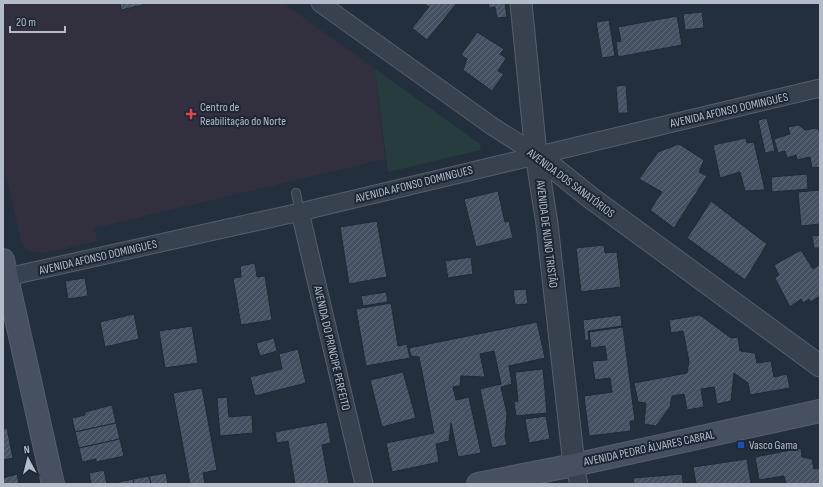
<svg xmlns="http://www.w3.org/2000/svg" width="823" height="487" font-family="'Sofia Sans Condensed',sans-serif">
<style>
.medical{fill:#32303f}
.green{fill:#263c3f}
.building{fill:url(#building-hatch);stroke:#1f2835}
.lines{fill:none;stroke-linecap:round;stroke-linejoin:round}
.service-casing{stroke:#565f6c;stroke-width:10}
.minor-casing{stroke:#565f6c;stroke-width:19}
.tertiary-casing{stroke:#565f6c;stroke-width:23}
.secondary-casing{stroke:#565f6c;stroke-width:24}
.service{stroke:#38414e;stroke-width:8}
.minor{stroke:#38414e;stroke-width:17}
.tertiary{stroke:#38414e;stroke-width:21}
.secondary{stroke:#465061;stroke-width:22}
.health-dot{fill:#e0444e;stroke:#1d2633;stroke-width:1.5}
.transit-dot{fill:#1a4fb4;stroke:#1d2633;stroke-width:1.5}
.labels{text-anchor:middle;stroke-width:4;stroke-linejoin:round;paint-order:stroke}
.poi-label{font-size:12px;fill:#b4bcc9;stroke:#1d2633;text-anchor:start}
.street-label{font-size:12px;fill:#b4bcc9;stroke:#1d2633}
</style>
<defs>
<pattern id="building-hatch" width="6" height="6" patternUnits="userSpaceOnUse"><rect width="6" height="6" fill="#455162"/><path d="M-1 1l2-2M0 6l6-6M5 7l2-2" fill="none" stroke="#5d6877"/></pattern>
</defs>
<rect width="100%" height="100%" fill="#242f3e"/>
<polygon class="medical" points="3,3 283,3 375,69 385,159 94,228 97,241 44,253 30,251 24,247 21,240 3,163"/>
<polygon class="green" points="375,69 480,144 481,150 388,172"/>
<g class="building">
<polygon points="120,3 143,3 143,5 121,10"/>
<polygon points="424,3 457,3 427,40 412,28 429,7"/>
<polygon points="488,3 505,3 507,17 497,18 495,7 489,8"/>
<polygon points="702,12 704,28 685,30 683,14"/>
<polygon points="677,16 682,45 618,57 616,42 621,41 618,27"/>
<polygon points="609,20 615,56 602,58 596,22"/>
<polygon points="477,32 504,49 500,54 506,58 498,71 504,74 492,91 463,70 467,59 461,55"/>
<polygon points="626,85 628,113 618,113 616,86"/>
<polygon points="767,118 775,151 765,153 758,120"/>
<polygon points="799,125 805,130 816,128 820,132 820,167 812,168 810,157 797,160 796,155 787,158 785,151 778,153 774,139 790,134 788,127"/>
<polygon points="746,138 747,143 754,142 765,190 745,191 740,172 720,178 713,145"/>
<polygon points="679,144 704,160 699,172 707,176 674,228 650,210 662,192 639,179 658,152"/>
<polygon points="807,174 808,189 772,192 771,177"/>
<polygon points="820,190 820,224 801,226 798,192"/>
<polygon points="498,191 505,222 509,221 513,238 476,247 464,199"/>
<polygon points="711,201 767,244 745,280 687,238"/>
<polygon points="377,221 387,277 349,284 340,227"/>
<polygon points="820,235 820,248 814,248 812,236"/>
<polygon points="604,245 605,253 617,252 621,287 581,292 576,248"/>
<polygon points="801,250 813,269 820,264 820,296 811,302 809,299 803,303 801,299 790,307 775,278 779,275 774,265"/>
<polygon points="471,257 473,274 448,278 445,261"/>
<polygon points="255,263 257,277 265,276 272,320 241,325 233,278 241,277 240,266"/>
<polygon points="85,278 88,296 68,299 65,281"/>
<polygon points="526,289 528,304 515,305 513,290"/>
<polygon points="386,292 388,302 363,306 361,296"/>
<polygon points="391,303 398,346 407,344 410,358 366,366 356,309"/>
<polygon points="134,314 139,339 105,347 100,322"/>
<polygon points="621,315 622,326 588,331 589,340 585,341 583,320"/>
<polygon points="700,315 731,338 738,337 740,351 755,353 757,363 771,361 774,377 787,374 790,388 750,395 748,383 734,373 731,401 717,404 714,387 701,389 704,407 687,410 684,394 672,396 670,407 656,426 644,424 646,403 638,402 634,383 687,373 689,361 683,331 671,333 669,320"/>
<polygon points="537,322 545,358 509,366 512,384 501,387 507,414 505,437 507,445 492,448 480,389 501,384 494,351 480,354 485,377 461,376 460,386 453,387 456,400 469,397 481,453 458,457 451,423 449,441 436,444 439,462 392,472 386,443 434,433 419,357 411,356 409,348"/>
<polygon points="192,326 198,363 165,368 159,331"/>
<polygon points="623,327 635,421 630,421 631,431 589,436 584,396 612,392 610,378 595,380 592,361 607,360 605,346 591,348 589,332"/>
<polygon points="274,338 277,351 260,356 256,343"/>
<polygon points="298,349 306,383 255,396 250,377 282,369 279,354"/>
<polygon points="543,369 547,413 516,416 514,402 518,401 515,372"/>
<polygon points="403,372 416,418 382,427 370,380"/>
<polygon points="202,388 217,470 203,473 205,484 190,484 173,393"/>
<polygon points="227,397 229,417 252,415 253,433 220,436 217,398"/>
<polygon points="112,405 116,423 75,432 72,418 85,415 85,412"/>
<polygon points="546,416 550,439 529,443 525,419"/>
<polygon points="327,422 331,443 322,445 329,484 295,484 288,441 277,443 275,432"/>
<polygon points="116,423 120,439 79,448 75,432"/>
<polygon points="7,428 13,458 3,460 3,429"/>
<polygon points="120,439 124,456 96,462 96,459 82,462 79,448"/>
<polygon points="801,448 802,457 812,459 814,469 820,468 820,484 786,484 784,476 759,480 755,457"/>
<polygon points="747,459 751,484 696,484 693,467"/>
<polygon points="104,470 107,484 91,484 89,473"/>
<polygon points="166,473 168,484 151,484 149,476"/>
<polygon points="17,474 19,484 3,484 3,478"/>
<polygon points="682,474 683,483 693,482 693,484 634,484 633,478"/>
<polygon points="149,476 151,484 134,484 133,479"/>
<polygon points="133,479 134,484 115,484 115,483"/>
</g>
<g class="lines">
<g class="service-casing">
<polyline id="service" points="296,193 300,212"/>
</g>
<g class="minor-casing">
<g id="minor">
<polyline points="320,3 492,126 536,154"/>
<polyline points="300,212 364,484"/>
<polyline points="7,277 300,212 820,88"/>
<polyline points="574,465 579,484"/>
</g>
</g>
<g class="tertiary-casing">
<g id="tertiary">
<polyline points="521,3 536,154 547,224 574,465"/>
<polyline points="536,154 591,198 820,366"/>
</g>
</g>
<g class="secondary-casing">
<g id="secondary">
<polyline points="3,260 53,484"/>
<polyline points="478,484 574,465 820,411"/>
</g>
</g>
<use href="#service" class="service"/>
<use href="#minor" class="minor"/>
<use href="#tertiary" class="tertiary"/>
<use href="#secondary" class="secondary"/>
</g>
<path class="health-dot" d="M189 108h4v4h4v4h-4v4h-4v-4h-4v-4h4z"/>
<rect class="transit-dot" x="737" y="441" width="8" height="8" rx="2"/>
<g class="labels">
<g class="poi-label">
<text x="200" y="111">Centro de<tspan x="200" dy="14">Reabilitação do Norte</tspan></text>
<text x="749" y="449">Vasco Gama</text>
</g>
<g class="street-label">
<text transform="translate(729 110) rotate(-13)" y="4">AVENIDA AFONSO DOMINGUES</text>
<text transform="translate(571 183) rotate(37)" y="4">AVENIDA DOS SANATÓRIOS</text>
<text transform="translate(414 184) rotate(-14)" y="4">AVENIDA AFONSO DOMINGUES</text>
<text transform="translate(547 234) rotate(83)" y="4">AVENIDA DE NUNO TRISTÃO</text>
<text transform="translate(98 257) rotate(-13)" y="4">AVENIDA AFONSO DOMINGUES</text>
<text transform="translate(332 348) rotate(77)" y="4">AVENIDA DO PRINCIPE PERFEITO</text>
<text transform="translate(649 448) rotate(-12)" y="4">AVENIDA PEDRO ÁLVARES CABRAL</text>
</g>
</g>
<rect width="823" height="487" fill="none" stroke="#b4bcc9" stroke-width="8"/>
<g transform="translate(28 459) rotate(353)" stroke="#1d2633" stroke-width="3" paint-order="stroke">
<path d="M0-3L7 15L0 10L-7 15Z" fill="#b4bcc9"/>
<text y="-6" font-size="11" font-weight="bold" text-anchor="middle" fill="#b4bcc9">N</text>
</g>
<path d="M10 26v6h55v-6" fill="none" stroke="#b4bcc9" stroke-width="2"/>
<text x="16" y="26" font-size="12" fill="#b4bcc9" stroke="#1d2633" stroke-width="3" paint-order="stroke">20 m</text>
</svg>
